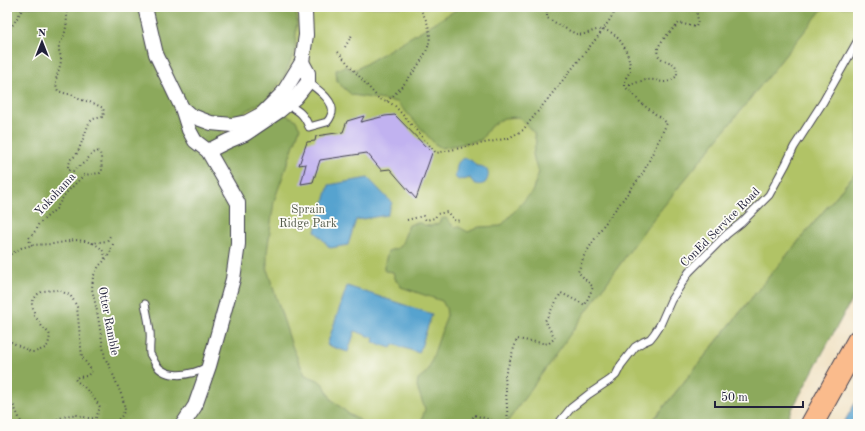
<svg xmlns="http://www.w3.org/2000/svg" width="865" height="431" font-family="'Old Standard TT',serif">
<style>
.green{fill:#b1c366;stroke:#6a7250}
.forest{fill:#8ca95b;stroke:#57664b}
.water{fill:#56a3cf;stroke:#3c6285}
.building{fill:#c1b2f0}
.lines{fill:none;stroke-linecap:round;stroke-linejoin:round}
.lane-casing{stroke:#413f4f;stroke-width:9}
.street-casing{stroke:#413f4f;stroke-width:16}
.highway-casing{stroke:#413f4f;stroke-width:24}
.path{stroke:#413f4f;stroke-width:2;stroke-dasharray:1 3;stroke-linecap:butt}
.lane{stroke:#fff;stroke-width:7}
.street{stroke:#fff;stroke-width:14}
.highway{stroke:#fabb8c;stroke-width:22}
.labels{text-anchor:middle;stroke-width:3.5;stroke-linejoin:round;paint-order:stroke}
.street-label{font-size:12px;fill:#22223b;stroke:#fdfcf7}
.park-label{font-size:12px;fill:#545a4a;stroke:#fdfcf7}
</style>
<rect width="100%" height="100%" fill="#fdfcf7"/>
<filter id="ink" filterUnits="userSpaceOnUse"><feTurbulence type="fractalNoise" baseFrequency=".025" numOctaves="2"/><feDisplacementMap in="SourceGraphic" scale="8" xChannelSelector="R" yChannelSelector="G"/><feConvolveMatrix kernelMatrix="1 2 1 2 8 2 1 2 1" color-interpolation-filters="sRGB"/></filter>
<filter id="wash" filterUnits="userSpaceOnUse"><feTurbulence type="fractalNoise" baseFrequency=".012" numOctaves="4" result="noise"/><feDisplacementMap in="SourceGraphic" scale="16" xChannelSelector="R" yChannelSelector="G"/><feGaussianBlur stdDeviation="0.9" result="paint"/><feColorMatrix in="noise" values="0 0 0 0 0 0 0 0 0 0 0 0 0 0 0 0 0 1.4 0 .05"/><feComposite in="paint" operator="in"/></filter>
<g filter="url(#wash)">
<rect width="100%" height="100%" fill="#f0e1c2"/>
<polygon class="green" points="7,7 858,7 858,170 767,279 650,424 7,424"/>
<g class="forest">
<polygon points="7,7 293,7 297,17 295,50 284,77 266,100 237,116 221,121 218,128 223,136 236,141 284,114 295,119 300,128 274,201 267,253 267,269 292,346 305,375 318,380 324,385 331,399 350,415 357,418 364,424 7,424"/>
<polygon points="461,7 824,7 646,228 506,424 418,424 421,422 425,409 417,387 418,379 428,371 447,315 446,308 442,301 401,287 399,283 396,281 393,272 385,271 384,270 384,266 388,251 398,248 402,243 409,225 415,223 422,223 424,225 431,226 439,223 441,219 446,218 455,228 459,227 468,232 479,227 501,226 532,192 539,172 535,163 533,154 536,142 534,133 519,117 504,118 490,127 481,140 442,148 435,144 397,102 352,95 337,82 336,70 345,66 351,70 357,69"/>
<polygon points="858,170 858,288 784,424 650,424 767,279"/>
</g>
<g class="water">
<path d="M466,158C471,160 474,162 476,166C487,165 492,174 485,183C479,186 474,185 470,178L463,180L462,179L459,180L457,179L455,177C458,168 454,161 466,158Z"/>
<polygon points="368,178 392,203 387,215 356,220 348,245 330,248 315,231 329,185"/>
<polygon points="347,286 432,314 419,353 393,344 391,348 373,342 374,338 355,331 348,352 327,345"/>
<polygon points="858,398 858,424 843,424"/>
</g>
<g id="blocks">
<polygon class="building" points="395,115 432,153 416,199 390,169 381,170 367,153 320,160 313,182 301,184 306,164 299,165 307,142 315,141 316,136 343,132 347,121 364,116 361,122 385,116"/>
</g>
</g>
<g filter="url(#ink)">
<use href="#blocks" fill-opacity="0" stroke="#413f4f" stroke-width="1"/>
<g class="lines">
<g class="lane-casing">
<g id="lane">
<path d="M287,104C299,111 304,114 309,127L327,122C329,120 331,116 332,113C335,101 317,89 308,82"/>
<path d="M145,304C147,313 149,323 150,332C151,339 149,347 150,354C150,354 153,359 153,359C162,381 190,376 207,367"/>
<polyline points="558,424 571,408 589,394 610,380 616,375 621,365 635,347 643,342 650,339 654,334 660,325 671,300 682,283 689,272 727,234 741,223 769,195 786,164 794,147 823,102 858,40"/>
</g>
</g>
<g class="street-casing">
<g id="street">
<polyline points="145,7 156,54 182,108 190,115 200,119 211,123 232,125 247,122 262,114 283,93 302,62 306,35 305,13 302,7"/>
<polyline points="182,108 189,130 195,141 208,151 238,203 238,244 233,279 209,366 195,406 183,424"/>
<polyline points="208,151 228,141 245,134 279,111 296,97 308,82 308,73 302,62"/>
</g>
</g>
<g class="highway-casing">
<polyline id="highway" points="812,424 858,341"/>
</g>
<g class="path">
<path d="M547,7V18C555,22 568,31 577,34C585,36 590,31 597,30C617,27 629,51 630,67C631,72 628,74 626,78C625,81 625,84 625,87L630,91"/>
<path d="M7,31C15,24 18,15 24,7"/>
<polyline points="345,47 352,35"/>
<polyline points="338,52 379,99 387,101 395,106 436,153 509,138 523,130 603,30 618,7"/>
<path d="M387,101C400,91 426,59 429,43C430,39 430,34 429,30C428,22 423,14 419,7"/>
<polyline points="407,220 423,216 426,220 435,218 437,214 447,212 455,221 461,220"/>
<path d="M93,243C101,248 105,250 105,260"/>
<polyline points="113,244 110,253 105,260 99,266 93,277 92,289 97,311 105,358 110,367 123,399 125,410 121,417 114,424"/>
<path d="M32,245L30,243L29,238L37,229L38,225L41,222L56,209L65,194L84,175L100,173L102,171L101,157L100,153L97,151L92,154L85,162L73,171L69,170L68,167L71,159L75,156L78,152L89,123L93,119L103,117L104,112L103,108L93,103L79,99L71,94H67L58,91C53,79 59,73 61,61C62,56 58,52 59,46C60,42 63,39 64,35C67,27 67,16 67,7"/>
<polyline points="7,256 21,248 32,245 53,244 75,240 85,241 92,243 107,241 110,236"/>
<path d="M7,341L11,342L31,352H35L45,348L48,345L50,336L49,333L43,328L35,316L32,304V301L38,294L43,291L57,290L70,295L74,301L77,307L82,357L92,371L87,376L78,377L75,379C77,382 80,383 83,386C89,392 95,399 100,407L96,418C86,419 86,417 77,415C69,414 59,418 52,422V424"/>
<polyline points="7,396 11,400 22,424"/>
<polyline points="474,424 471,421 474,415 505,424"/>
<path d="M508,424L505,375L517,339L548,344L555,338L545,321L561,293L585,305L593,287L578,272L584,256L603,226L643,173L667,123L641,103L630,91V85C635,83 641,81 646,80C661,78 662,88 677,76C677,60 672,65 662,59C647,50 673,30 679,23L696,27L698,21L696,7"/>
</g>
<use href="#lane" class="lane"/>
<use href="#street" class="street"/>
<use href="#highway" class="highway"/>
</g>
</g>
<g class="labels">
<g class="street-label">
<text transform="translate(55 194) rotate(-47)" y="4">Yokohama</text>
<text transform="translate(720 227) rotate(-45)" y="4">ConEd Service Road</text>
<text transform="translate(109 321) rotate(79)" y="4">Otter Ramble</text>
</g>
<g class="park-label">
<text x="308" y="213">Sprain<tspan x="308" dy="14">Ridge Park</tspan></text>
</g>
</g>
<rect width="865" height="431" fill="none" stroke="#fdfcf7" stroke-width="24"/>
<g transform="translate(42 42)" stroke="#fdfcf7" stroke-width="3" paint-order="stroke">
<path d="M0-3L7 15L0 10L-7 15Z" fill="#22223b"/>
<text y="-6" font-size="11" font-weight="bold" text-anchor="middle" fill="#22223b">N</text>
</g>
<path d="M715 401v6h88v-6" fill="none" stroke="#22223b" stroke-width="2"/>
<text x="721" y="401" font-size="12" fill="#22223b" stroke="#fdfcf7" stroke-width="3" paint-order="stroke">50 m</text>
</svg>
